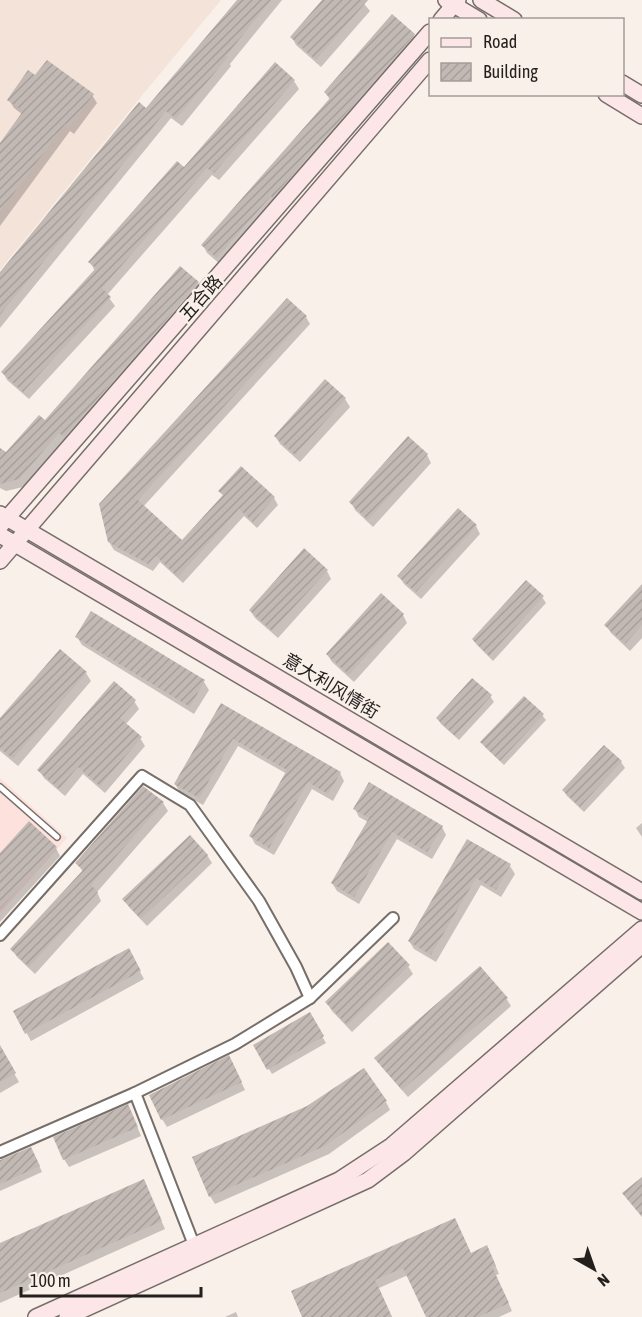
<svg xmlns="http://www.w3.org/2000/svg" width="642" height="1317" font-family="'Asap Condensed','Noto Sans SC',sans-serif">
<style>
.built{fill:#f4e3d9}
.education{fill:#fce1dc}
.shadow{fill:#0003}
.building{fill:url(#building-hatch)}
.lines{fill:none;stroke-linecap:round;stroke-linejoin:round}
.lane-casing{stroke:#766e69;stroke-width:8}
.street-casing{stroke:#766e69;stroke-width:14}
.secondary-casing{stroke:#766e69;stroke-width:18}
.lane{stroke:#fff;stroke-width:5}
.street{stroke:#fff;stroke-width:10}
.secondary{stroke:#fce6e8;stroke-width:15}
.labels{text-anchor:middle;stroke-width:5;stroke-linejoin:round;paint-order:stroke}
.street-label{font-size:18px;fill:#231f1d;stroke:#f9f0ea}
</style>
<defs>
<pattern id="building-hatch" width="6" height="6" patternUnits="userSpaceOnUse" patternTransform="scale(1.5)"><rect width="6" height="6" fill="#c2b9b4"/><path d="M-1 1l2-2M0 6l6-6M5 7l2-2" fill="none" stroke="#a69f9a"/></pattern>
</defs>
<rect width="100%" height="100%" fill="#f9f0ea"/>
<polygon class="built" points="0,0 221,0 144,93 0,270"/>
<polygon class="education" points="0,778 67,838 0,913"/>
<g class="shadow">
<polygon points="239,0 282,0 230,64 231,66 182,126 171,118 0,328 0,274 146,110"/>
<polygon points="324,0 361,0 370,11 321,67 296,45 292,37"/>
<polygon points="414,35 418,42 221,265 207,253 203,245 330,100 326,93"/>
<polygon points="36,77 92,95 97,103 74,134 70,131 0,226 0,146 23,115 14,108 9,100"/>
<polygon points="294,81 299,89 219,180 212,175 107,295 115,306 29,399 7,380 3,372 95,271 90,262 184,169"/>
<polygon points="180,268 198,283 203,291 70,444 64,440 23,487 6,491 0,488 0,450 6,454 45,422"/>
<polygon points="306,317 310,324 143,507 183,542 224,497 220,491 274,498 278,505 257,528 244,516 183,583 160,562 153,571 114,550 109,542 101,504"/>
<polygon points="345,399 350,407 300,462 280,444 275,436"/>
<polygon points="427,455 431,463 373,527 355,510 351,502"/>
<polygon points="476,526 480,534 421,599 404,584 399,576"/>
<polygon points="327,571 331,579 278,638 255,618 250,610"/>
<polygon points="642,586 642,638 630,651 611,633 606,625"/>
<polygon points="542,597 546,603 493,661 477,645 473,640"/>
<polygon points="92,613 204,682 209,690 194,714 82,645 77,637"/>
<polygon points="403,615 407,623 354,682 332,662 327,654"/>
<polygon points="86,673 91,681 18,766 0,751 0,721"/>
<polygon points="490,696 494,702 459,740 441,724 437,718"/>
<polygon points="134,701 139,709 125,725 140,738 145,746 105,793 83,774 65,796 44,778 39,770"/>
<polygon points="222,705 340,773 344,781 333,801 312,789 274,855 255,844 251,836 287,774 238,746 203,805 180,792 175,784"/>
<polygon points="542,715 546,720 504,765 486,748 482,743"/>
<polygon points="604,747 621,762 625,768 584,812 567,796 564,791"/>
<polygon points="144,788 163,803 168,811 97,892 101,901 35,974 17,957 12,949 83,872 77,863"/>
<polygon points="355,809 442,827 446,835 432,859 397,839 359,904 337,891 332,883 368,822 359,817"/>
<polygon points="642,823 642,837 636,828"/>
<polygon points="468,841 510,866 515,874 501,897 481,885 436,962 414,949 409,941"/>
<polygon points="56,848 60,856 0,922 0,856"/>
<polygon points="207,855 212,863 147,926 129,907 124,899"/>
<polygon points="128,950 144,979 31,1041 15,1012"/>
<polygon points="408,966 413,974 352,1032 332,1011 327,1003"/>
<polygon points="506,998 511,1006 408,1097 381,1066 376,1058"/>
<polygon points="309,1014 326,1043 272,1074 255,1046"/>
<polygon points="0,1048 19,1082 0,1093"/>
<polygon points="233,1065 245,1090 167,1127 162,1119"/>
<polygon points="386,1102 390,1110 329,1154 215,1204 210,1196"/>
<polygon points="132,1114 141,1136 69,1167 64,1159"/>
<polygon points="34,1154 42,1172 0,1191 0,1162"/>
<polygon points="147,1189 165,1229 0,1303 0,1245"/>
<polygon points="455,1220 471,1254 491,1255 499,1274 496,1275 512,1311 499,1317 427,1317 408,1275 379,1288 392,1317 304,1317"/>
<polygon points="236,1312 238,1317 225,1317"/>
</g>
<g class="building">
<polygon points="237,0 271,0 226,56 228,57 176,119 166,111 0,315 0,272 139,102 146,108"/>
<polygon points="322,0 368,0 316,60 290,37"/>
<polygon points="392,14 415,34 272,198 271,196 217,258 201,245 330,98 324,92"/>
<polygon points="47,60 94,94 69,127 65,124 0,212 0,143 23,111 7,100 28,70 35,75"/>
<polygon points="275,62 295,80 214,173 207,168 102,288 111,297 23,392 1,372 96,268 88,262 177,161 184,167"/>
<polygon points="180,266 199,282 64,437 59,433 19,479 0,484 0,448 6,452 39,415 45,420"/>
<polygon points="287,298 307,316 138,500 182,540 223,495 218,491 241,466 275,497 253,522 239,509 178,577 156,556 148,564 108,542 99,504"/>
<polygon points="325,379 346,398 295,455 274,436"/>
<polygon points="408,436 428,454 368,520 349,502"/>
<polygon points="458,508 477,525 416,592 397,576"/>
<polygon points="304,548 328,570 272,631 249,610"/>
<polygon points="526,580 544,596 489,656 472,639"/>
<polygon points="642,584 642,625 625,644 604,625"/>
<polygon points="381,593 404,614 349,675 326,654"/>
<polygon points="91,611 205,680 190,707 75,637"/>
<polygon points="60,649 87,672 13,759 0,748 0,718"/>
<polygon points="472,678 492,695 455,736 436,718"/>
<polygon points="114,681 136,700 120,718 142,737 100,786 78,767 59,789 37,770"/>
<polygon points="524,696 544,714 500,761 480,742"/>
<polygon points="221,703 341,772 328,794 308,782 269,848 249,836 287,770 233,739 199,798 174,784"/>
<polygon points="604,745 622,761 580,807 562,790"/>
<polygon points="369,782 443,826 427,852 392,832 354,897 331,883 369,818 353,809"/>
<polygon points="143,786 164,802 91,885 98,892 29,967 10,949 83,870 75,863"/>
<polygon points="29,821 57,847 0,909 0,853"/>
<polygon points="190,835 208,855 141,919 122,899"/>
<polygon points="467,839 511,864 496,890 476,878 431,955 408,941"/>
<polygon points="388,942 410,965 347,1025 325,1002"/>
<polygon points="129,948 141,971 25,1034 13,1011"/>
<polygon points="480,966 508,998 402,1090 374,1058"/>
<polygon points="310,1012 324,1036 267,1070 253,1045"/>
<polygon points="0,1045 16,1073 0,1082"/>
<polygon points="229,1055 242,1082 161,1120 149,1095"/>
<polygon points="364,1068 387,1101 325,1146 209,1197 192,1157 307,1106"/>
<polygon points="128,1104 138,1127 63,1160 53,1137"/>
<polygon points="31,1147 40,1166 0,1184 0,1160"/>
<polygon points="642,1177 642,1217 622,1193"/>
<polygon points="144,1179 162,1221 0,1293 0,1243"/>
<polygon points="455,1218 471,1253 487,1245 496,1266 492,1267 509,1303 478,1317 426,1317 403,1268 375,1280 392,1317 302,1317 291,1291"/>
</g>
<g class="lines">
<g class="lane-casing">
<polyline id="lane" points="0,787 57,837"/>
</g>
<g class="street-casing">
<g id="street">
<polyline points="0,935 142,776 190,805 259,901 296,967 310,998"/>
<polyline points="135,1093 194,1245"/>
<polyline points="0,1152 135,1093 235,1044 310,998 393,918"/>
</g>
</g>
<g class="secondary-casing">
<g id="secondary">
<polyline points="446,0 479,20"/>
<polyline points="481,0 514,20"/>
<polyline points="441,20 458,0"/>
<polyline points="622,83 642,95"/>
<polyline points="606,94 642,116"/>
<polyline points="0,514 642,892"/>
<polyline points="1,525 430,32"/>
<polyline points="0,535 642,912"/>
<polyline points="0,561 430,60"/>
<polyline points="36,1317 339,1180 391,1146 642,929"/>
<polyline points="67,1317 368,1180 404,1153 642,945"/>
</g>
</g>
<use href="#lane" class="lane"/>
<use href="#street" class="street"/>
<use href="#secondary" class="secondary"/>
</g>
<g class="labels">
<g class="street-label">
<text transform="translate(201 298) rotate(-49)" y="6">五合路</text>
<text transform="translate(331 686) rotate(31)" y="6">意大利风情街</text>
</g>
</g>
<rect x="429" y="18" width="195" height="78" fill="#f9f0ea" stroke="#a39c98" stroke-width="1.5"/>
<rect x="441" y="38" width="30" height="9" fill="#fce6e8" stroke="#a39c98" stroke-width="1.5"/>
<text x="483" y="48" font-size="18" fill="#231f1d">Road</text>
<rect x="441" y="63" width="30" height="18" fill="url(#building-hatch)" stroke="#a39c98" stroke-width="1.5"/>
<text x="483" y="78" font-size="18" fill="#231f1d">Building</text>
<g transform="translate(594 1269) rotate(140)" stroke="#f9f0ea" stroke-width="4.5" paint-order="stroke">
<path d="M0-4.5L10 22L0 15L-10 22Z" fill="#231f1d"/>
<text y="-9" font-size="16" font-weight="bold" text-anchor="middle" fill="#231f1d">N</text>
</g>
<path d="M21 1287v9h180v-9" fill="none" stroke="#231f1d" stroke-width="3"/>
<text x="30" y="1287" font-size="18" fill="#231f1d" stroke="#f9f0ea" stroke-width="4.5" paint-order="stroke">100 m</text>
</svg>
